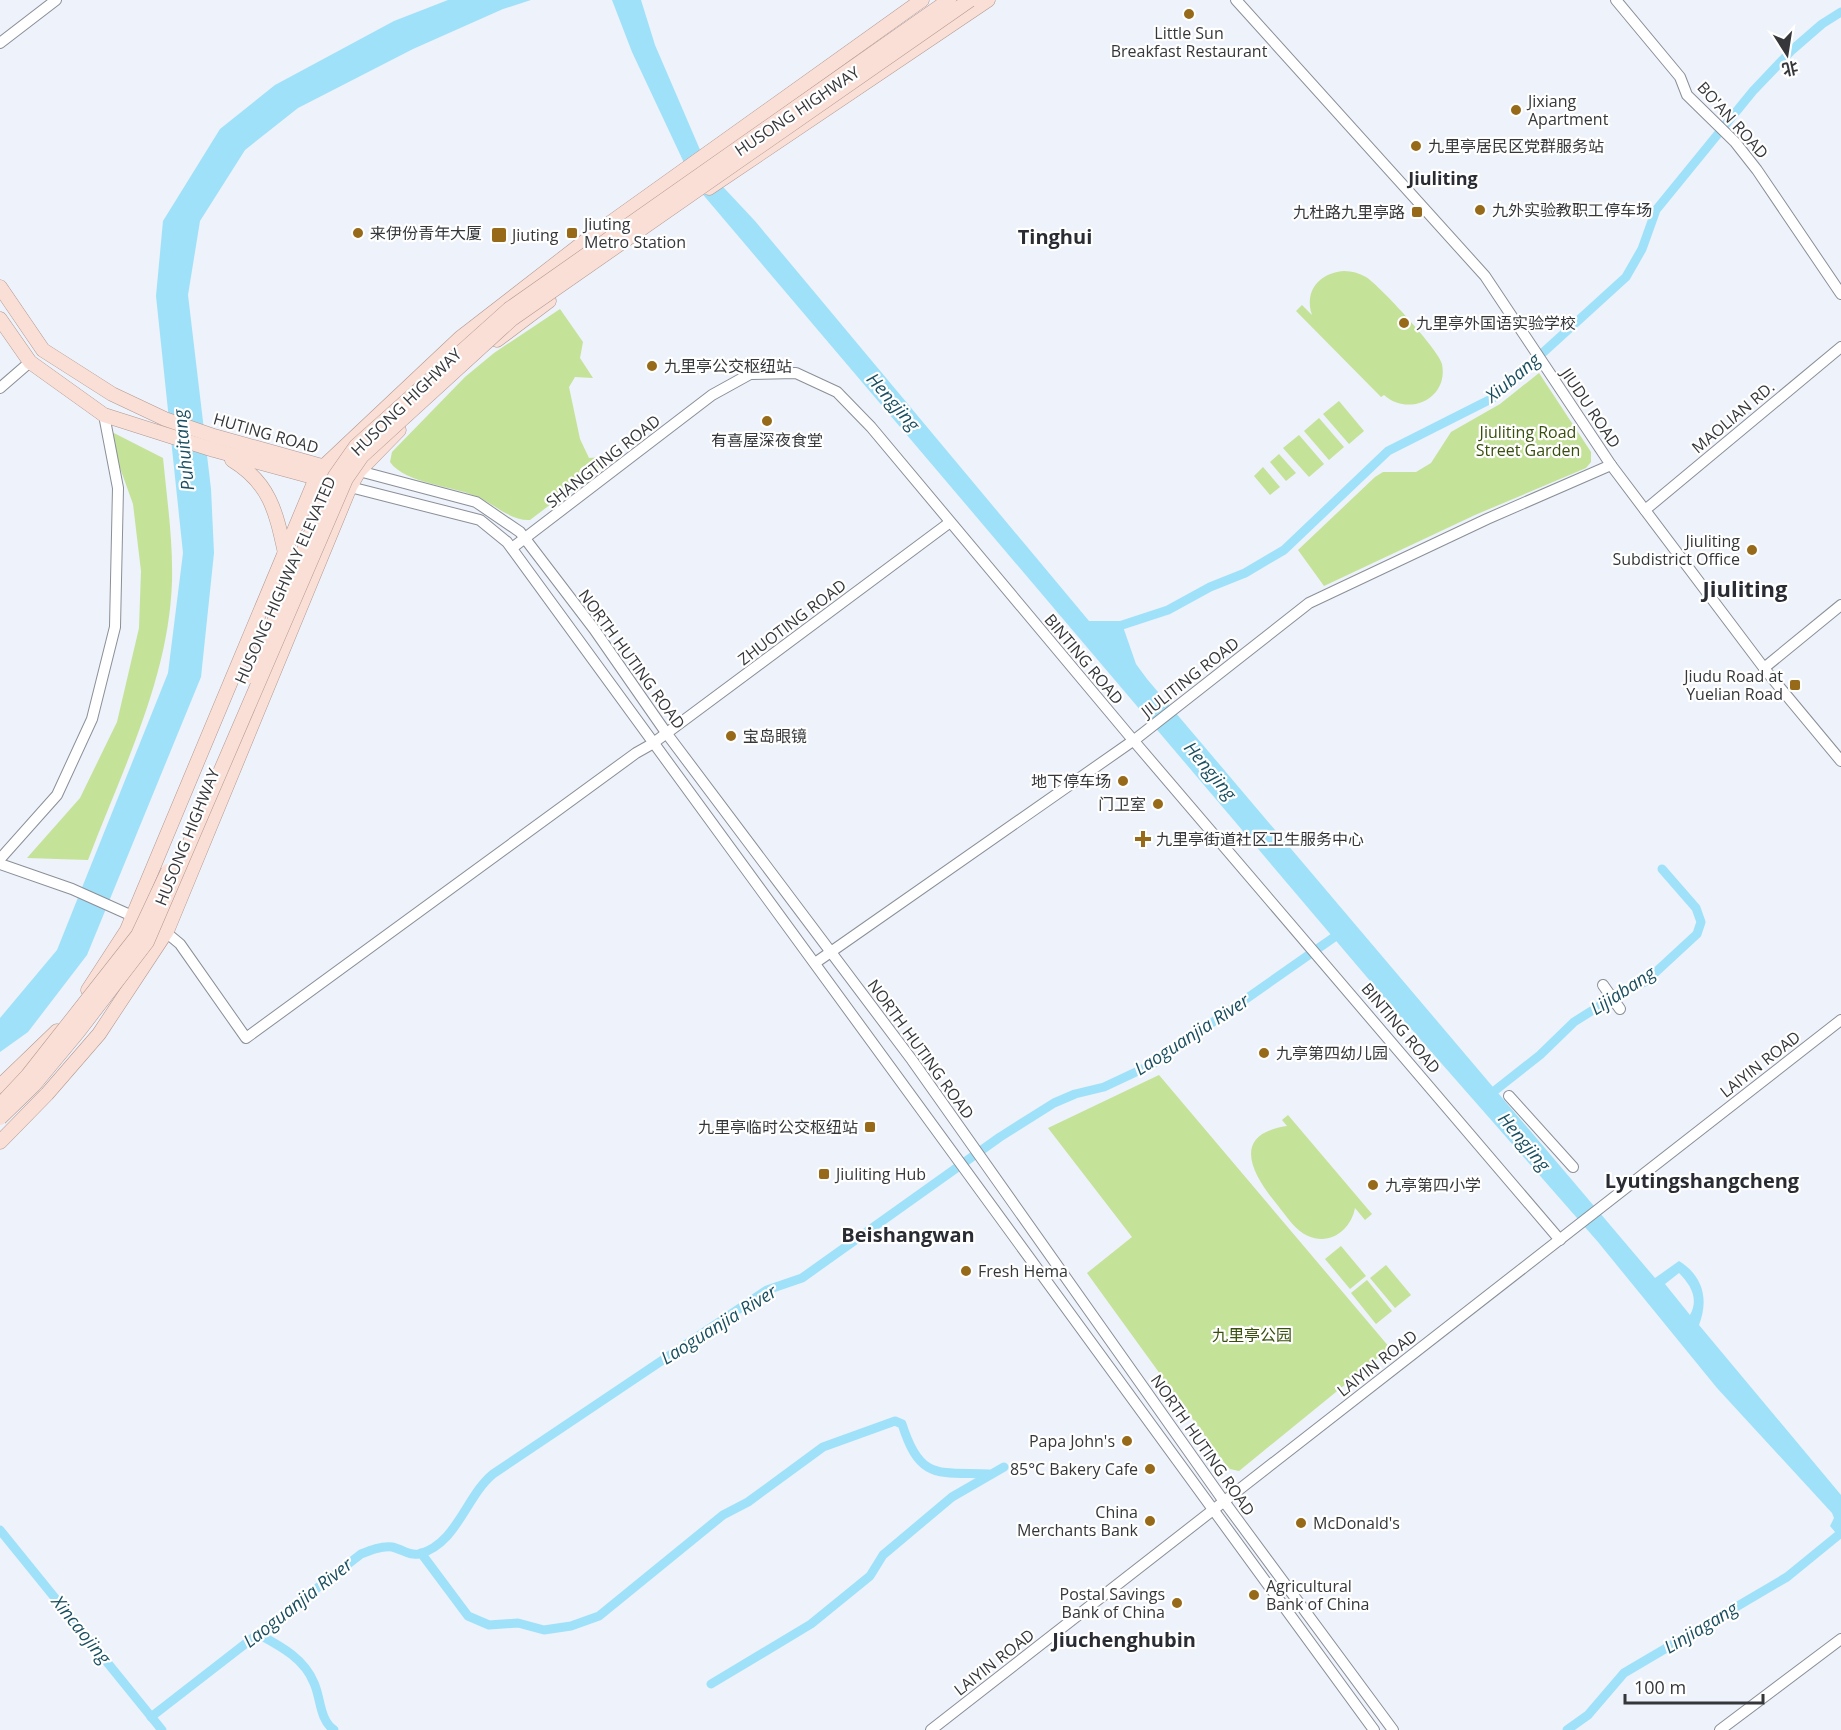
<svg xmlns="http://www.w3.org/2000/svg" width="1841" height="1730" font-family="'Open Sans','Noto Sans SC',sans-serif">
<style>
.green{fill:#c4e298}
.water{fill:#9fe1f9;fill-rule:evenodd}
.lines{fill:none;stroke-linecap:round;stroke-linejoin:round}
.canal{stroke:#9fe1f9;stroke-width:9}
.minor-casing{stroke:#8b8f98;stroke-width:12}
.major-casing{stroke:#b2978e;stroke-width:15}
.minor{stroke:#fff;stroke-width:10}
.major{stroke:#fadfd7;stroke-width:14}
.major-bridge-casing{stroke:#b2978e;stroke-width:15;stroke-linecap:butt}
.major-bridge{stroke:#fadfd7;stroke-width:14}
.poi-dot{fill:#976a19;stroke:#fff;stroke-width:2}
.labels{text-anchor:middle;stroke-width:4.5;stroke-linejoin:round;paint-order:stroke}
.poi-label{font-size:16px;fill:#35373a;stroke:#fff;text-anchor:start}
.street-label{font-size:16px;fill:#35373a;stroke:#fff}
.park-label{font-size:16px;fill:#394f0d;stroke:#fff}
.neighbourhood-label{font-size:18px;font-weight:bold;fill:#292c33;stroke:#fff}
.water-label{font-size:18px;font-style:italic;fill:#194f60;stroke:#fff}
.quarter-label{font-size:20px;font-weight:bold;fill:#292c33;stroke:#fff}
.district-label{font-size:22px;font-weight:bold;fill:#292c33;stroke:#fff}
</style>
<rect width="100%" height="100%" fill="#edf2fb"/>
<g class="green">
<path d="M1344,271C1352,271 1359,273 1366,277C1380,286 1439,350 1442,364C1449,399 1408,417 1384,395L1381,397L1296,311L1302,305L1312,315C1304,291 1319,273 1344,271Z"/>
<path d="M560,309L583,342L580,358L593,378L575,377L569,387L580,439L589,458L614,456L530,520C512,521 496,506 480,498C456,486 405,484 390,462L392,452L465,377L494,353Z"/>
<polygon points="1539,373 1591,452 1591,462 1586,468 1475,515 1324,586 1298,550 1375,477 1383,472 1416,472 1431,463 1451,432 1500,404"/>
<polygon points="1339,401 1364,431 1349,444 1323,414"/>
<polygon points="1319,418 1344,447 1329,460 1304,431"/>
<path d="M106,429L163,458C167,499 173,540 172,581C169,679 122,770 88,860L27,858L80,798L117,722L139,628L141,571L133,504Z"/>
<polygon points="1299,435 1324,464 1309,477 1283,448"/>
<polygon points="1279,454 1296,473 1286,481 1270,462"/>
<polygon points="1263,467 1280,487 1270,495 1254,476"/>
<polygon points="1159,1075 1390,1348 1239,1471 1230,1469 1226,1465 1087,1273 1132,1237 1048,1128"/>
<path d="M1288,1115L1372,1214L1365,1220L1355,1208C1351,1229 1331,1246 1308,1236C1296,1231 1287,1217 1279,1207C1255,1178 1227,1135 1287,1126L1282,1120Z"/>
<polygon points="1341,1246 1366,1276 1350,1289 1325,1259"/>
<polygon points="1386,1265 1411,1295 1395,1308 1370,1278"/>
<polygon points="1367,1280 1392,1311 1376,1324 1351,1293"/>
</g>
<g class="water">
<polygon points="448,0 531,0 503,9 413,49 298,108 245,150 200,221 188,295 211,489 214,553 201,677 87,955 28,1032 0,1052 0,1018 57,950 168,673 183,553 156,296 163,221 220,129 275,85 394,21"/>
<path d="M612,0H641L655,45L710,173L755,221L1089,621H1121L1136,664L1147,679L1655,1278L1679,1261C1703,1276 1709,1299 1699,1325L1841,1495V1539L1830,1526L1834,1518L1832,1513L1717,1388L1598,1242L1399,1015L694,184L632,52ZM1679,1273C1691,1285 1699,1299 1690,1315L1665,1284Z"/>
</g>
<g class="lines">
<g class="canal">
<polyline points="1110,629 1168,610 1210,587 1245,573 1284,550 1388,451 1493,398 1626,277 1642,249 1656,210 1753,91 1792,50 1822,24 1841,12"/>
<polyline points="1488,1096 1540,1055 1574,1022 1620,993 1645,982 1697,934 1701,922 1696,908 1662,869"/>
<polyline points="0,1530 162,1730"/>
<path d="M421,1553L468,1616L489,1625L518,1623L544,1630L571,1626L599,1616L723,1515L748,1502L823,1447L895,1421L902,1424C920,1481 938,1472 989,1474"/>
<path d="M258,1634C280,1646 304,1658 314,1683C321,1698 319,1719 334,1730"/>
<polyline points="711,1684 811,1624 870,1576 883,1555 952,1497 1004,1467"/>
<path d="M151,1717L361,1554C371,1550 381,1546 392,1547C402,1549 409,1556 419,1554C457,1544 466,1496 493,1474L767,1290L802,1278L1000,1137L1054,1103L1075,1094L1104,1087L1153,1064L1343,931"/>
<polyline points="1567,1730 1588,1715 1624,1673 1787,1577 1841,1533"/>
</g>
<g class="minor-casing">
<g id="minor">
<polyline points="1236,0 1485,276 1611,465 1767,672 1841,761"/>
<polyline points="1616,0 1680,77 1687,95 1735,142 1757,170 1841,294"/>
<polyline points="0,43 56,0"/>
<polyline points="0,388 30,362"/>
<polyline points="359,471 476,502 520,532 594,629 667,734 912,1060 1223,1500 1393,1730"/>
<polyline points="350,487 480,520 507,542 1374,1730"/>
<polyline points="1645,510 1841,347"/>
<polyline points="512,548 712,395 750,374 796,373 837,392 871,427 1133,740 1560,1240"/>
<polyline points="1764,668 1841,605"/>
<polyline points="0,859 57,795 92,719 115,627 118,488 104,415"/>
<polyline points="0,864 72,889 139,919"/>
<polyline points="162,929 180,944 246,1038 636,753 652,744 949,523"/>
<polyline points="815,963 1137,738 1309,603 1487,519 1611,465"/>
<polyline points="1603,985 1620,1009"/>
<polyline points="1509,1096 1573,1167"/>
<polyline points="931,1730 1841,1020"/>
<polyline points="1720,1730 1841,1639"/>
</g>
</g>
<g class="major-casing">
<g id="major">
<polyline points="709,188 988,0"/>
<polyline points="0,287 43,350 112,394 165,419 214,436 329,468"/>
<polyline points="0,319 30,362 104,415 214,450 324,480"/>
<polyline points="497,340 549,301"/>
<path d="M232,460C270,483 276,512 285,553"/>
<polyline points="88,990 127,930 316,478 323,467 460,338 589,238 922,0"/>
<polyline points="0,1086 57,1031"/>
<polyline points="0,1142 47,1094 99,1034 167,931 350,487 359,471 399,430"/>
</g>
</g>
<use href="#minor" class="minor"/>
<use href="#major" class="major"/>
<g class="major-bridge-casing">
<g id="major-bridge">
<polyline points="251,676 335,476 356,446 509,309 949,0"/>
<polyline points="0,1105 28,1075 138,935 168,871"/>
<polyline points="0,1118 34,1085 78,1032 147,942 346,479 362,456 512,319 970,0"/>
</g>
</g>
<use href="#major-bridge" class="major-bridge"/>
</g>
<g class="poi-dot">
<circle cx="1189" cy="14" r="6"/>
<circle cx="1516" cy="110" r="6"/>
<circle cx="1416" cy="146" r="6"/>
<circle cx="1480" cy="210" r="6"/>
<rect x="1411" y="206" width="12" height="12" rx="3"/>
<circle cx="358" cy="233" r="6"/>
<rect x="566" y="227" width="12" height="12" rx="3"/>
<rect x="491" y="227" width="16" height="16" rx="3"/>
<circle cx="1404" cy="323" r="6"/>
<circle cx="652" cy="366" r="6"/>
<circle cx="767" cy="421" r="6"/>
<circle cx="1752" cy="550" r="6"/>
<rect x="1789" y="679" width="12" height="12" rx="3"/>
<circle cx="731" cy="736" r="6"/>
<circle cx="1123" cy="781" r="6"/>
<circle cx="1158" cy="804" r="6"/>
<path d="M1140 830h6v6h6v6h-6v6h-6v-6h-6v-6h6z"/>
<circle cx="1264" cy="1053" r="6"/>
<rect x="864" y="1121" width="12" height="12" rx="3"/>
<rect x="818" y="1168" width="12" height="12" rx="3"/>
<circle cx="1373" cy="1185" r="6"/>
<circle cx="966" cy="1271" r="6"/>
<circle cx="1127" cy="1441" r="6"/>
<circle cx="1150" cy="1469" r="6"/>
<circle cx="1150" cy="1521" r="6"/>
<circle cx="1301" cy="1523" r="6"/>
<circle cx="1254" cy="1595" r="6"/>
<circle cx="1177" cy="1603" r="6"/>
</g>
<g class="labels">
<g class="poi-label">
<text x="1189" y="39" text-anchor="middle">Little Sun<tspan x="1189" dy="18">Breakfast Restaurant</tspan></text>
<text x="1528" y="107">Jixiang<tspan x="1528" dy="18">Apartment</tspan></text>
<text x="1428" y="152">九里亭居民区党群服务站</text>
<text x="1492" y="216">九外实验教职工停车场</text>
<text x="1405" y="218" text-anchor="end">九杜路九里亭路</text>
<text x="584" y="230">Jiuting<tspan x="584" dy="18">Metro Station</tspan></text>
<text x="370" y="239">来伊份青年大厦</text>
<text x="512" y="241">Jiuting</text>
<text x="1416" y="329">九里亭外国语实验学校</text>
<text x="664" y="372">九里亭公交枢纽站</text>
<text x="767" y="446" text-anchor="middle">有喜屋深夜食堂</text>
<text x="1740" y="547" text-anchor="end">Jiuliting<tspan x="1740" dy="18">Subdistrict Office</tspan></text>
<text x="1783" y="682" text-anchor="end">Jiudu Road at<tspan x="1783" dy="18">Yuelian Road</tspan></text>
<text x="743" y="742">宝岛眼镜</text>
<text x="1111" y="787" text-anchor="end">地下停车场</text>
<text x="1146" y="810" text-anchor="end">门卫室</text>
<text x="1156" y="845">九里亭街道社区卫生服务中心</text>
<text x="1276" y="1059">九亭第四幼儿园</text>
<text x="858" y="1133" text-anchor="end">九里亭临时公交枢纽站</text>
<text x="836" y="1180">Jiuliting Hub</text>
<text x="1385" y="1191">九亭第四小学</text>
<text x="978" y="1277">Fresh Hema</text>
<text x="1115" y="1447" text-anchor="end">Papa John's</text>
<text x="1138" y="1475" text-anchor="end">85°C Bakery Cafe</text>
<text x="1138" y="1518" text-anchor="end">China<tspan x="1138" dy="18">Merchants Bank</tspan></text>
<text x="1313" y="1529">McDonald's</text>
<text x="1266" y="1592">Agricultural<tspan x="1266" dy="18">Bank of China</tspan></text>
<text x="1165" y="1600" text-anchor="end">Postal Savings<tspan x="1165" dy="18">Bank of China</tspan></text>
</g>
<g class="street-label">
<text transform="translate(797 111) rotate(-34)" y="6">HUSONG HIGHWAY</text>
<text transform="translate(1733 120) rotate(48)" y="6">BO'AN ROAD</text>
<text transform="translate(406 402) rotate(-44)" y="6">HUSONG HIGHWAY</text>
<text transform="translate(1591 408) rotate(56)" y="6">JIUDU ROAD</text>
<text transform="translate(1733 417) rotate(-40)" y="6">MAOLIAN RD.</text>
<text transform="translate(266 433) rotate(16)" y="6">HUTING ROAD</text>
<text transform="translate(603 461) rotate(-38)" y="6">SHANGTING ROAD</text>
<text transform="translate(285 580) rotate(-66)" y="6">HUSONG HIGHWAY ELEVATED</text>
<text transform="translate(792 622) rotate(-37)" y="6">ZHUOTING ROAD</text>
<text transform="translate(632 659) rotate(54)" y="6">NORTH HUTING ROAD</text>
<text transform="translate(1084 659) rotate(50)" y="6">BINTING ROAD</text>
<text transform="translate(1190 677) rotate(-38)" y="6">JIULITING ROAD</text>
<text transform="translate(187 837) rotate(-68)" y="6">HUSONG HIGHWAY</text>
<text transform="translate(1401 1028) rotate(50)" y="6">BINTING ROAD</text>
<text transform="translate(921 1049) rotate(54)" y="6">NORTH HUTING ROAD</text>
<text transform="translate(1760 1064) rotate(-38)" y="6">LAIYIN ROAD</text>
<text transform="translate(1377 1363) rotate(-38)" y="6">LAIYIN ROAD</text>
<text transform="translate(1203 1445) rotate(55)" y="6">NORTH HUTING ROAD</text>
<text transform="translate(994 1662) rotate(-38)" y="6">LAIYIN ROAD</text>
</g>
<g class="park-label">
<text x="1528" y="438">Jiuliting Road<tspan x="1528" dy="18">Street Garden</tspan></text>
<text x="1252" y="1341">九里亭公园</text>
</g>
<g class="neighbourhood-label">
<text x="1443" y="185">Jiuliting</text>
</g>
<g class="water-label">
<text transform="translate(1513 378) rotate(-40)" y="6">Xiubang</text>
<text transform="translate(893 402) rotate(49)" y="6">Hengjing</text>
<text transform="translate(184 450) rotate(-96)" y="6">Puhuitang</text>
<text transform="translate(1210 771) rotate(50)" y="6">Hengjing</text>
<text transform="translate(1623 991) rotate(-33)" y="6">Lijiabang</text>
<text transform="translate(1192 1035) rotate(-33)" y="6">Laoguanjia River</text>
<text transform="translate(1524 1142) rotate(50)" y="6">Hengjing</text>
<text transform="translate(719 1325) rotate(-32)" y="6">Laoguanjia River</text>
<text transform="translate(298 1603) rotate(-38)" y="6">Laoguanjia River</text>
<text transform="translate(1701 1628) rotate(-31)" y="6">Linjiagang</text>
<text transform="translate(81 1630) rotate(51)" y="6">Xincaojing</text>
</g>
<g class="quarter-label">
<text x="1055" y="244">Tinghui</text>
<text x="1702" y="1188">Lyutingshangcheng</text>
<text x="908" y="1242">Beishangwan</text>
<text x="1124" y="1647">Jiuchenghubin</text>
</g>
<g class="district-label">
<text x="1745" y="597">Jiuliting</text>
</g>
</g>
<g transform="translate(1787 54) rotate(168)" stroke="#ffffff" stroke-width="4.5" paint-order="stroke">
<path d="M0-4.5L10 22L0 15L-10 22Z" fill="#35373a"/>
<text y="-9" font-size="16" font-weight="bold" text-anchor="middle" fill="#35373a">北</text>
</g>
<path d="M1625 1694v9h138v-9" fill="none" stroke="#35373a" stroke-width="3"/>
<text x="1634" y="1694" font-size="18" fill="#35373a" stroke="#ffffff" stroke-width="4.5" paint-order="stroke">100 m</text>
</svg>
